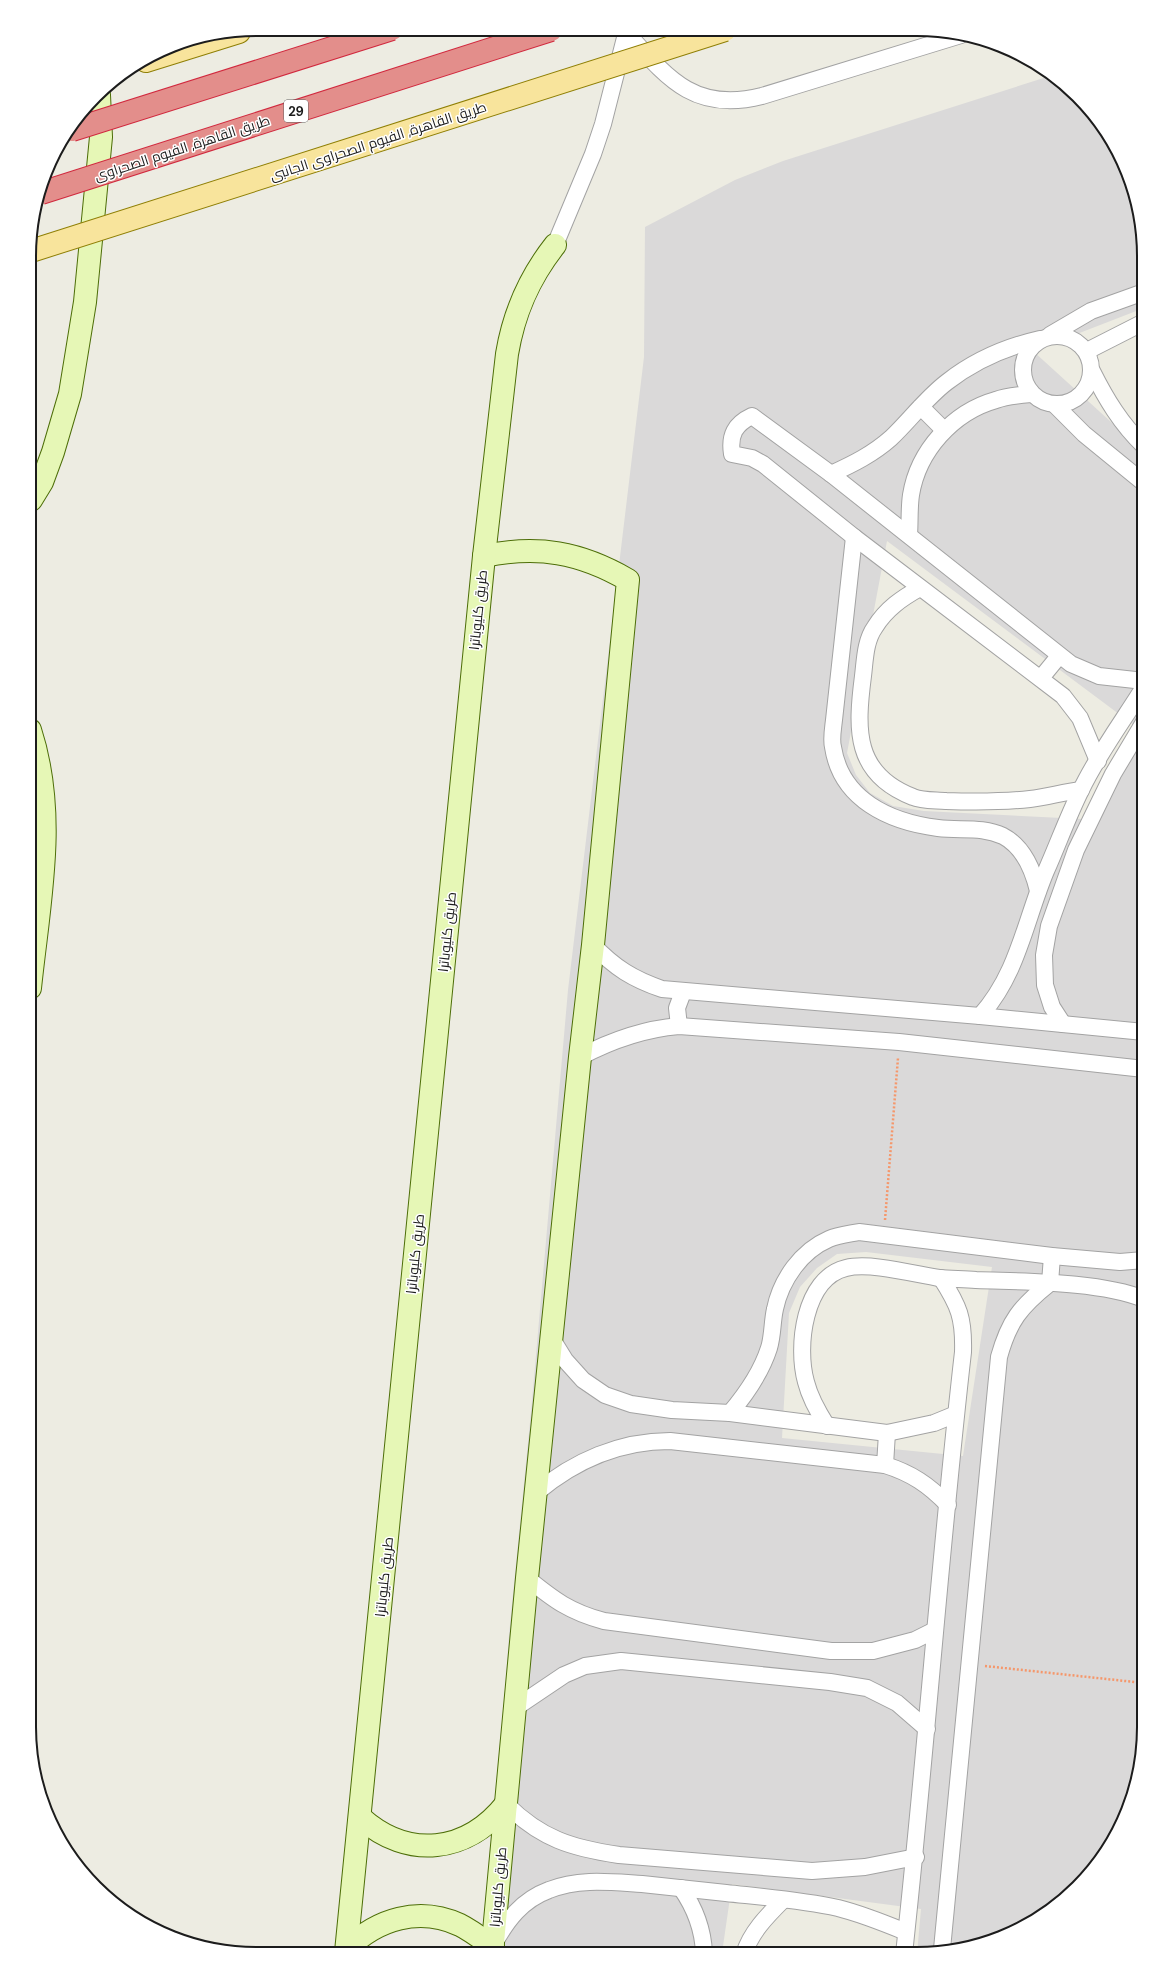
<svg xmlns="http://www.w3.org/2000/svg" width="1173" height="1983" font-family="'DM Sans',Cairo,sans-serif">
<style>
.residential{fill:#dad9d9;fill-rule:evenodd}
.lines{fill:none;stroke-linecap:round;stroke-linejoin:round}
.street-casing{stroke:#a3a3a3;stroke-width:18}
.secondary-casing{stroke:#4d6e08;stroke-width:24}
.primary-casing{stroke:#8f7f05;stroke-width:24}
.path{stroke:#f5976b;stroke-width:2.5;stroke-dasharray:2 2;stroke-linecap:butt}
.street{stroke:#fff;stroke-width:16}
.secondary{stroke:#e6f7b6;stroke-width:22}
.primary{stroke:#f8e49c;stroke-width:22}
.primary-bridge-casing{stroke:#8f7f05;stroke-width:24;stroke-linecap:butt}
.highway-bridge-casing{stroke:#d1293e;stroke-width:24;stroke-linecap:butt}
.primary-bridge{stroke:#f8e49c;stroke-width:22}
.highway-bridge{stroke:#e38e8b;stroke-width:22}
.labels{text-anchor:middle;stroke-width:3;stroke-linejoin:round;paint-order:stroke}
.shield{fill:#fff;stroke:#606060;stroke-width:1}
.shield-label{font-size:13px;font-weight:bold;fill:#1c1c1c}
.street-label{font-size:14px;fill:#1c1c1c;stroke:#fff}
.rim{fill:none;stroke:#1c1c1c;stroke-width:2}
</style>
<rect width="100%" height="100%" fill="#edece2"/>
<path class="residential" d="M1053,75L1097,118L1127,169L1144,256V308L1033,351L1144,452L1143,1742L1132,1800L1097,1865L1055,1907L1004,1937L917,1954L921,1909L732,1884L722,1953H486L509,1635L531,1412L568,990L644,357L645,227L735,180L783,161ZM887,541L1135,726L1082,819L924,811L893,806L870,793L856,775L847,753ZM866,1252L992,1267L963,1456L782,1438L789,1313L800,1287L817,1268L837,1254Z"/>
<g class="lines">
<g class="street-casing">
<g id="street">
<path d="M627,33C668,79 695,113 762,96L961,35"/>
<polyline points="555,245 593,154 603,124 627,30"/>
<polyline points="1050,335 1091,311 1144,292"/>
<circle cx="1057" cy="370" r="34"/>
<polyline points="1087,351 1144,322"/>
<path d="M1092,371C1106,399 1121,424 1144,446"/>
<polyline points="1055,405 1084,434 1144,483"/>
<polyline points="921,407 944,430"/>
<path d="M831,474C853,464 873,454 891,438C910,420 926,398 947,382C975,360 1005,347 1040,339"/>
<path d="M909,535C910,522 909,508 911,495C918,451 953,412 996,400C1007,396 1020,395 1032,394"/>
<path d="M854,537L834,720C833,729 831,739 833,747C841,800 890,822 938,828C960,831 982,826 1003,836C1024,847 1033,870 1038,891"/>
<path d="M920,588C902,598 886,609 875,627C865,641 865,660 863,676C856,730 854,774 913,797C922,801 936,800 946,801C974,802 1002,802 1030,799C1047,797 1064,792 1081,790"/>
<polyline points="1041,678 1059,656"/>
<path d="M1098,761L1080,718L1063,696L854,537L763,464L752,458L732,454C729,435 735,424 752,416L831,474L1071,664L1099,676L1144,681"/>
<path d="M593,945C615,968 633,979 662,989L980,1016L1144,1032"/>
<path d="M980,1016C1018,974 1025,921 1046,871C1058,844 1068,816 1081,790C1098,754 1123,721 1144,687"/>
<polyline points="1063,1024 1052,1007 1045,985 1044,955 1049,926 1076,850 1113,774 1144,722"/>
<polyline points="679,1026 677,1008 683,992"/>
<path d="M580,1057C612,1040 643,1029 679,1026L899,1042L1144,1069"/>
<polyline points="552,1339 565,1360 583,1380 605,1395 631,1404 672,1410 730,1413 887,1433 934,1423 956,1414"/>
<path d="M730,1413C747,1393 761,1373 769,1348C773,1335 772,1322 775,1309C781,1280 801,1251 829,1239C838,1235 849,1234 859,1232L1052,1256L1120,1262L1144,1260"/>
<path d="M827,1426C818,1412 810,1398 806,1382C796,1347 804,1278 846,1268C870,1262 914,1274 939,1278C951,1279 964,1279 976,1280C1025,1282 1099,1281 1144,1299"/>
<polyline points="885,1465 887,1433"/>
<path d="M536,1493C574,1461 620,1441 670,1441L885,1465C911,1473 929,1485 948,1505"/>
<path d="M527,1578C554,1600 570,1612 604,1621L831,1651H873L915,1640L935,1630"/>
<polyline points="515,1708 564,1675 585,1666 621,1661 830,1682 867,1688 897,1703 927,1729"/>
<path d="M506,1804C541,1839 572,1848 619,1855L812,1871L865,1867L916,1857"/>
<path d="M681,1888C695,1908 703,1929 704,1953"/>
<path d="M494,1944C507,1920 522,1900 549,1890C579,1878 610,1882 642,1884C670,1887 698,1890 726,1893C763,1897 801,1900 838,1908C862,1914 884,1923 906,1932"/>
<path d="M942,1949L999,1357C1009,1321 1020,1307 1050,1283L1052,1256"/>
<path d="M744,1954C751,1932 767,1916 783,1900"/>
<path d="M904,1954C926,1754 940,1552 963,1352C964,1318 959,1306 941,1278"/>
</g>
</g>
<g class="secondary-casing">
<g id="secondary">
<polyline points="31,500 42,482 53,452 70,394 85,302 101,137 99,95"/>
<path d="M484,556C538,545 580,552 628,580L593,945L580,1057L527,1578L492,1953"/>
<path d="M30,988C39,901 58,816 30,730"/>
<path d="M361,1818C408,1860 467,1853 506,1804"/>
<path d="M347,1949C377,1919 419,1906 460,1925C472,1931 482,1939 493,1947"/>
<path d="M346,1952L484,556L507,354C514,312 529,278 555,245"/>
</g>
</g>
<g class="primary-casing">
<polyline id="primary" points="146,61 239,32"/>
</g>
<g class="path">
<polyline points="885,1220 898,1058"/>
<polyline points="985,1666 1144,1683"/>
</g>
<use href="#street" class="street"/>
<use href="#secondary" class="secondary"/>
<use href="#primary" class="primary"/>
<g class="primary-bridge-casing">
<polyline id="primary-bridge" points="31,251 725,30"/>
</g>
<g class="highway-bridge-casing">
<g id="highway-bridge">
<polyline points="72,130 392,29"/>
<polyline points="41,193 551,30"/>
</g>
</g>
<use href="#primary-bridge" class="primary-bridge"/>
<use href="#highway-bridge" class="highway-bridge"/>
</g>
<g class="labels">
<rect class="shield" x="284" y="100" width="24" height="22" rx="3"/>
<g class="shield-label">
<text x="296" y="116">29</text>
</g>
<g class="street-label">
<text transform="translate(378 141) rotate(-18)" y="5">طريق القاهرة, الفيوم الصحراوى الجانبى</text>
<text transform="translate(182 148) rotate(-18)" y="5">طريق القاهرة, الفيوم الصحراوى</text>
<text transform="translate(478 610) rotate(-84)" y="5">طريق كليوباترا</text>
<text transform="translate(447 932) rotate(-84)" y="5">طريق كليوباترا</text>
<text transform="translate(415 1254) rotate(-84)" y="5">طريق كليوباترا</text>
<text transform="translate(384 1577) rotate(-84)" y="5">طريق كليوباترا</text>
<text transform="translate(498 1887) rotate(-85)" y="5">طريق كليوباترا</text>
</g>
</g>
<path d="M0 0H1173V1983H0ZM256 36H917A220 220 0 0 1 1137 256V1727A220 220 0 0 1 917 1947H256A220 220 0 0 1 36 1727V256A220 220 0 0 1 256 36Z" fill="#fff" fill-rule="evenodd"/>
<path class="rim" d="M256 36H917A220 220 0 0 1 1137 256V1727A220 220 0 0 1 917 1947H256A220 220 0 0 1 36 1727V256A220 220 0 0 1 256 36Z"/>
</svg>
